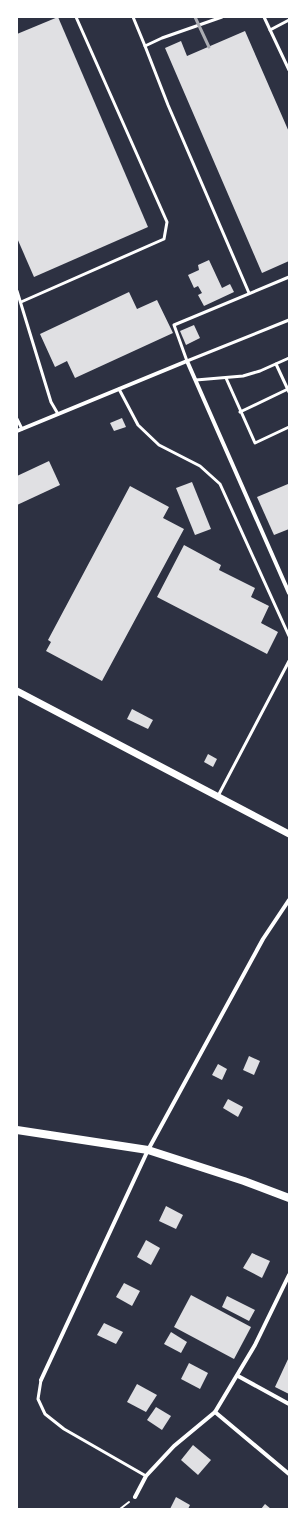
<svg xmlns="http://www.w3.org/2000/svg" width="306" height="1526" font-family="'Fira Sans Condensed',sans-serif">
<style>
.building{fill:#e0e0e3}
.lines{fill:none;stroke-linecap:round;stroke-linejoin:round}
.path{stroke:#fff;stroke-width:2}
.service{stroke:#fff;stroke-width:3}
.minor{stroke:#fff;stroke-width:4}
.tertiary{stroke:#fff;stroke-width:7}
.secondary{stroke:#fff;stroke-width:8}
.rail{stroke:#abadb3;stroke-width:3}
</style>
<rect width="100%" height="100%" fill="#2d3142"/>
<g class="building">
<polygon points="58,17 148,227 34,277 17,238 17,34"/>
<polygon points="245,31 289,132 289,261 262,273 165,48 181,41 187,56"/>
<polygon points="209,260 222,288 230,284 234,292 204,306 198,295 202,293 198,286 194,288 188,275 199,270 198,265"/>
<polygon points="129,292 137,309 157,300 173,333 75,378 67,361 55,367 40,334"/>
<polygon points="194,325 200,338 186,345 180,331"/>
<polygon points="122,418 126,427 114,431 110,423"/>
<polygon points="49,461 60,485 17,505 17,476"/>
<polygon points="192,482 211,529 195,535 176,488"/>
<polygon points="288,484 289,529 274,535 257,497"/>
<polygon points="130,486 169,507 163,518 184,529 102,681 46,651 51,642 48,640"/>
<polygon points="184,545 221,565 219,570 255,588 251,597 269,606 261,623 278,632 267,654 157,597"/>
<polygon points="132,709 153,720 148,729 127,719"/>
<polygon points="208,754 217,759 213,767 204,762"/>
<polygon points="249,1056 260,1061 254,1075 243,1070"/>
<polygon points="218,1064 227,1069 222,1080 212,1075"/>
<polygon points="228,1099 243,1107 238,1117 223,1108"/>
<polygon points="166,1206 183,1215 176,1229 159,1221"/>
<polygon points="146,1240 160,1248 151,1265 137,1257"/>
<polygon points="252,1253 270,1261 262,1278 243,1268"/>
<polygon points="124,1283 140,1291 132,1306 116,1297"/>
<polygon points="191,1295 251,1327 234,1359 174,1327"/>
<polygon points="227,1296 255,1310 249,1321 222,1307"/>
<polygon points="104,1323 123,1332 116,1344 97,1335"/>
<polygon points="171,1332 187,1342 181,1353 164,1344"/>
<polygon points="289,1357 289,1394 275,1387"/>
<polygon points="189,1363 208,1373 200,1389 181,1379"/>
<polygon points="137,1384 157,1395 146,1412 127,1402"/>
<polygon points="156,1407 171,1416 162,1430 147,1420"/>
<polygon points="193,1445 211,1460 198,1475 181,1460"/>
<polygon points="176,1497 190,1505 188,1509 170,1509"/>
<polygon points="265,1504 271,1509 261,1509"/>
</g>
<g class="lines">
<polyline class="path" points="120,1509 129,1502"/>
<g class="service">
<polyline points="133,17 145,46 162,38 222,17"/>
<polyline points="264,17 289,70"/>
<polyline points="270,30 289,20"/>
<polyline points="145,46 168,105 249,293"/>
<polyline points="289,277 174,325 187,361 289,320"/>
<polyline points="17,291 51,402 58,414"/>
<polyline points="21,302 164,239 167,222 76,17"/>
<polyline points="276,364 289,392"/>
<polyline points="226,378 255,443 289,427"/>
<polyline points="196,380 243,376 260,371 289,358"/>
<polyline points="119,389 138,425 159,445 200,466 220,484 289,636"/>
<polyline points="240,412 288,389"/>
<polyline points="17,419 22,429"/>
<polyline points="218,796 289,661"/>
<polyline points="41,1380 38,1399 45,1414 64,1429 146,1476"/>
</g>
<g class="minor">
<polyline points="17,431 187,361 289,593"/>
<polyline points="238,1376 289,1404"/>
<polyline points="41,1380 148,1150 263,939 289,900"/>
<polyline points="215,1412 289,1474"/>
<polyline points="135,1497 146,1476 174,1446 215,1412 255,1345 289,1275"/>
</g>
<polyline class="tertiary" points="17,691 289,834"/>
<polyline class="secondary" points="17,1130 148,1150 244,1181 289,1198"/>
<polyline class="rail" points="195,17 209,47"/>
</g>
<rect width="306" height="1526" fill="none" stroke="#ffffff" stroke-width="36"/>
</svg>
